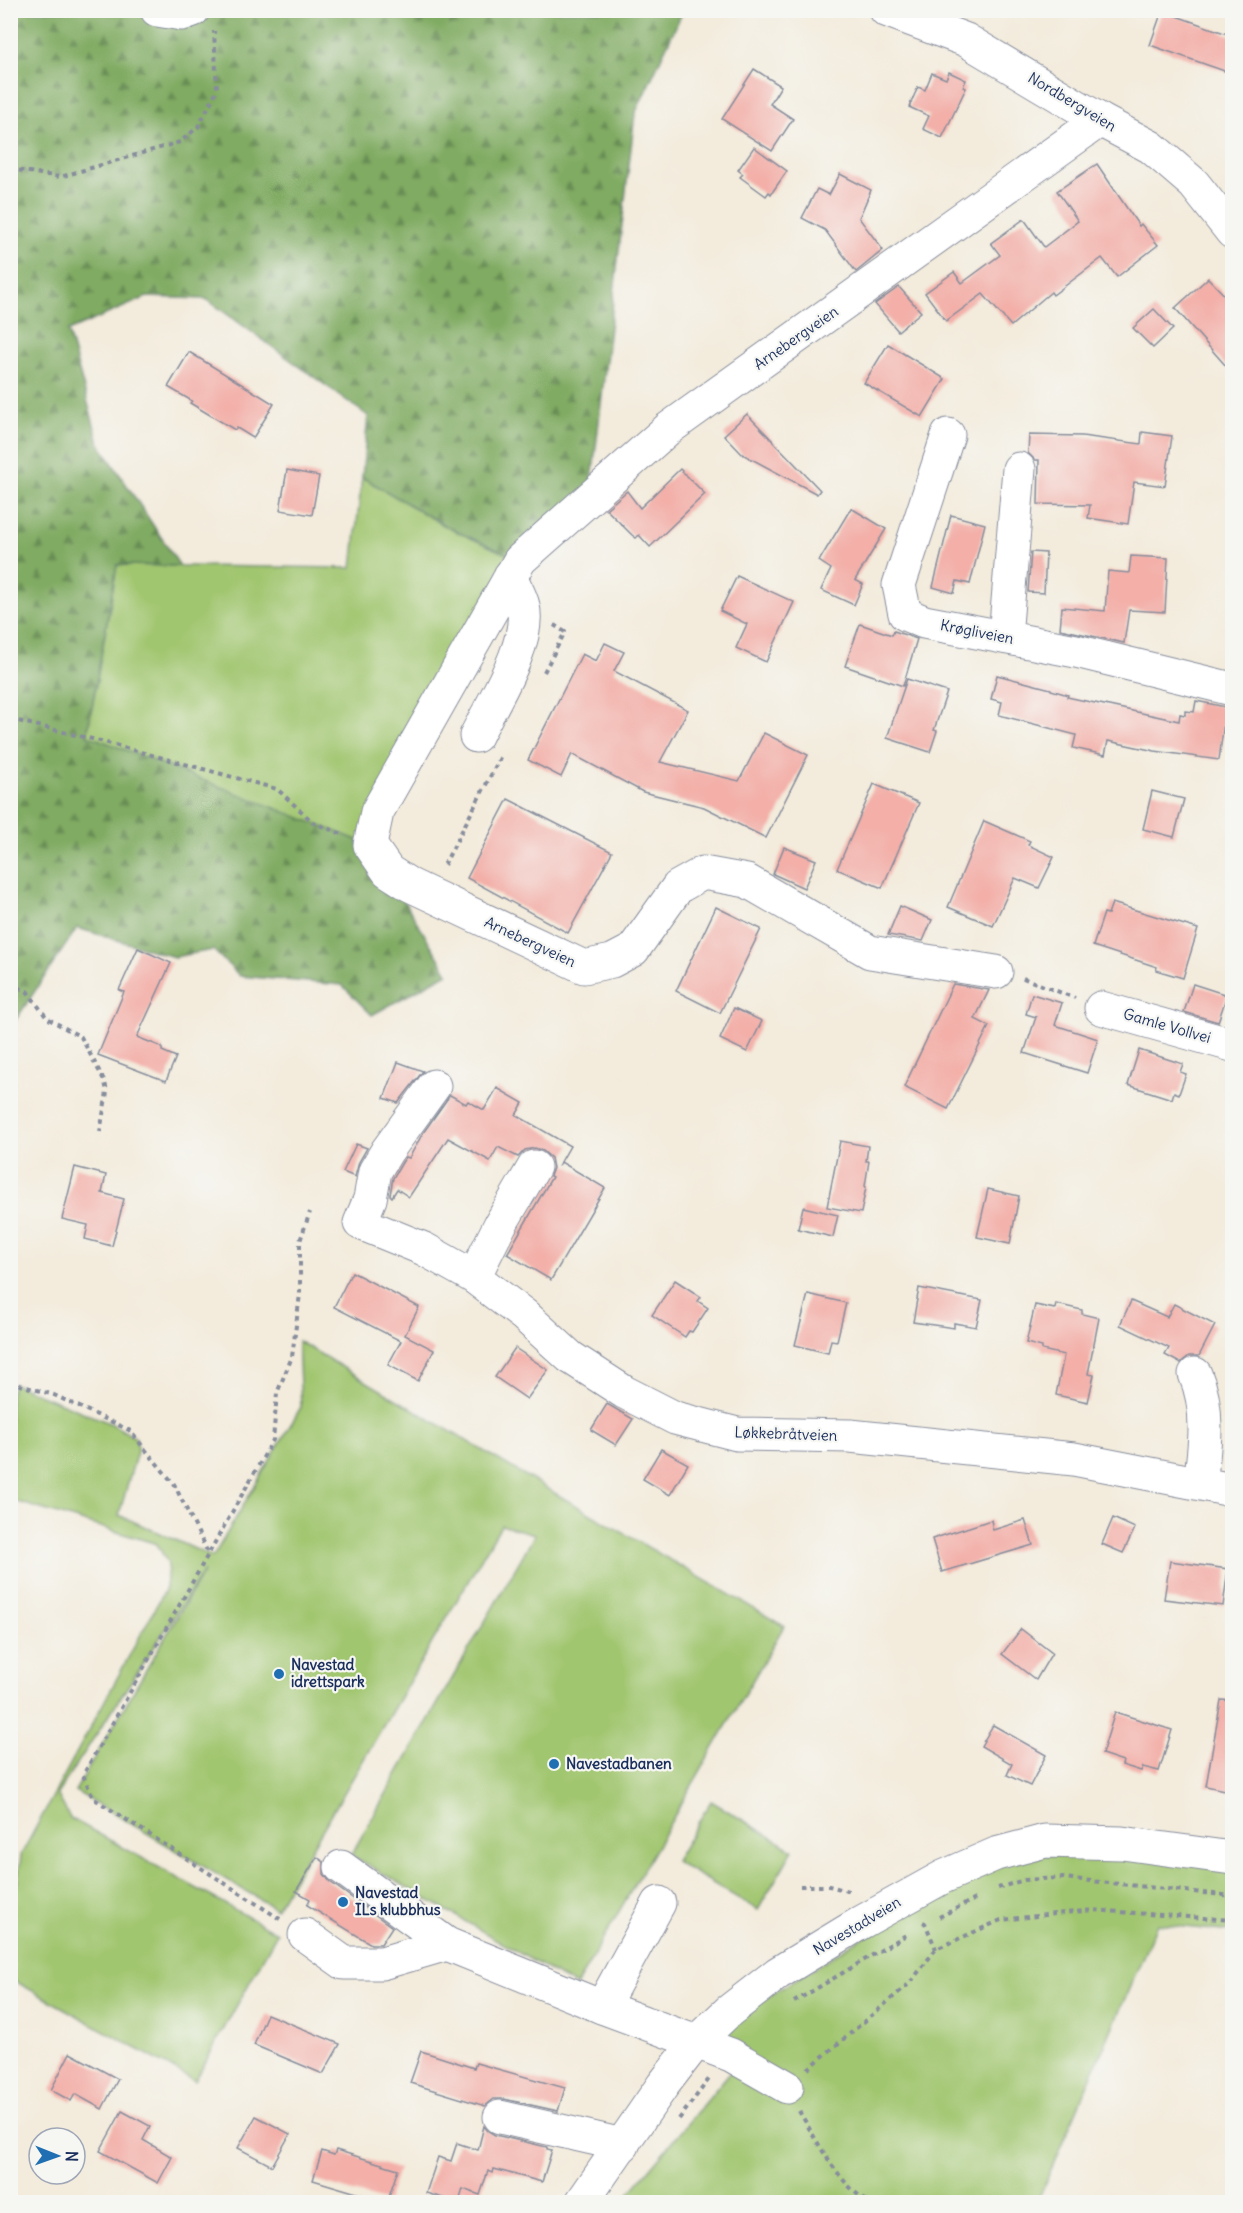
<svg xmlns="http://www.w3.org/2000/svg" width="1243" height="2213" font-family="Delius,sans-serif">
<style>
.grass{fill:#a1c670;stroke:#5e7a67;stroke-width:1.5}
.forest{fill:url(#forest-firs);stroke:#4e6d60;stroke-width:1.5}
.building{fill:#f3afa8}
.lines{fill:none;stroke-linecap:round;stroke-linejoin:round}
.minor-casing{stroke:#878d9c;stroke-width:35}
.path{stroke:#878d9c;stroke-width:4;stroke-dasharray:4.5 4.5;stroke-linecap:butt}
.minor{stroke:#fff;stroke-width:33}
.poi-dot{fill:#1f6fb2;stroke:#f6f6f2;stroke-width:2}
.labels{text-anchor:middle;stroke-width:4.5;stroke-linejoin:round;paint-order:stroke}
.street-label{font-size:15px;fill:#1b2f5e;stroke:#f6f6f2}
.poi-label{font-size:15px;font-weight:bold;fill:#1b2f5e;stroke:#f6f6f2;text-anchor:start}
</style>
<defs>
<pattern id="forest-firs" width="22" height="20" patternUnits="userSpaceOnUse" patternTransform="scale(1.5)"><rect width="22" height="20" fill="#80ab62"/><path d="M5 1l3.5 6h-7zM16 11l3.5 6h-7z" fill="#688c54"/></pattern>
</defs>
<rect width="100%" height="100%" fill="#f6f6f2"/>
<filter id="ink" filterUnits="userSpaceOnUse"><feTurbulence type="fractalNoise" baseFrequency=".0167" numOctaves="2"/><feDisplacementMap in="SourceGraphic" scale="12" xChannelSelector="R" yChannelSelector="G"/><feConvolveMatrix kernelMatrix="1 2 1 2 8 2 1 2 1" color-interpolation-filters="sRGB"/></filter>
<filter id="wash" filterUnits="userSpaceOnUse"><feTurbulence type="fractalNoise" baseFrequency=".008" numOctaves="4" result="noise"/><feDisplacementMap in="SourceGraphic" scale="24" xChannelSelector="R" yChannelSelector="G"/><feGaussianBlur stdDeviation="1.35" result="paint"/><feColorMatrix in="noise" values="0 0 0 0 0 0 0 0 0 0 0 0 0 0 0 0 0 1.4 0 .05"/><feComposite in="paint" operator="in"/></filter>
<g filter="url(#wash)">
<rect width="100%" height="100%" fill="#f3ebdb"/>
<g class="grass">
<polygon points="362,477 449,528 520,560 370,845 87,736 117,565 352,568"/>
<polygon points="298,1341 558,1495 784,1626 576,1986 351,1855 535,1534 501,1525 276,1909 75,1791 204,1571 57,1794 70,1818 277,1933 195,2081 11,1979 11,1907 18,1880 21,1855 166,1588 168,1564 157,1544 11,1500 10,1395 14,1384 112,1424 136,1438 138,1448 119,1515 213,1557 301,1407"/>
<polygon points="711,1801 793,1850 758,1910 675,1861"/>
<polygon points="996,1854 1232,1858 1232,1932 1157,1924 1037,2202 622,2202 731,2071 697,2041"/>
</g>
<polygon class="forest" points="11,11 683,11 635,114 590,498 520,560 449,528 362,477 368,416 206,299 147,297 68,331 99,443 180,566 117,565 87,735 370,845 448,973 372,1015 342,985 240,976 213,950 174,957 77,928 11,1027"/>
<g id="blocks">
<g class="building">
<polygon points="1162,11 1233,36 1233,74 1150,45"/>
<polygon points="754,69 781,86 770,104 793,119 772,151 722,119"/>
<polygon points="949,72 966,80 963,87 966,88 942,138 923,129 929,116 909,107 918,87 925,90 932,73 946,79"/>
<polygon points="754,147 787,171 771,194 769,192 766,196 740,177 743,174 738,170"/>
<polygon points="1097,164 1139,226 1141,224 1158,245 1117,277 1102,258 1053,295 1051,292 1011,326 983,294 946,321 925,293 954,272 962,283 1000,255 991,243 1024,219 1044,247 1078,221 1057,191"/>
<polygon points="840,174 871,190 859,218 883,250 856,272 825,230 802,218 817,189 829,195"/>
<polygon points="1208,278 1233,304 1233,374 1175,308"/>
<polygon points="899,287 921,312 898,331 875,304"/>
<polygon points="1154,309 1173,329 1153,348 1133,328"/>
<polygon points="888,344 945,379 922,417 864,383"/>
<polygon points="189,352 274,404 253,438 237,428 235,430 190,403 192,401 168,387"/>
<polygon points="747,414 820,490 817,494 742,454 724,435"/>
<polygon points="1142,432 1172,436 1165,486 1134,482 1128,524 1088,518 1090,505 1038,504 1039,460 1035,460 1028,453 1029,435 1082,436 1141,444"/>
<polygon points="680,469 705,494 650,547 639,535 636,538 632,535 606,509 627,491 640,508"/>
<polygon points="287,470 319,476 312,515 280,510"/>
<polygon points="851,508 886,529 855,580 863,584 854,605 821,590 831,569 819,561"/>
<polygon points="951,515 985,524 970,584 957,581 954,593 933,587"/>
<polygon points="1031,552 1046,553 1044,593 1028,592"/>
<polygon points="1131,556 1168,558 1165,612 1129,610 1124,643 1060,629 1062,607 1105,611 1108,571 1129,573"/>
<polygon points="737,576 794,602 766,662 736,648 747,624 720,611"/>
<polygon points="860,624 892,635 894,631 917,639 903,686 845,666"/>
<polygon points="605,643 624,652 614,671 688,710 660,762 739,781 764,733 808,755 766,838 704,807 643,792 572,754 561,777 528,760 582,654 596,661"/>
<polygon points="997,675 1051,689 1051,690 1068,695 1067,697 1179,721 1180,714 1185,715 1185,711 1194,712 1196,701 1226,707 1219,760 1155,751 1108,741 1105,755 1073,748 1076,735 999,715 1002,702 991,699"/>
<polygon points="907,679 947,692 934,730 937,731 930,752 887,738"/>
<polygon points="874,784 919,803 882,888 837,869"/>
<polygon points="1152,791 1184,799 1174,837 1143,829"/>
<polygon points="508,799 612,852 568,933 467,878"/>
<polygon points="984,821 1030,841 1028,845 1054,857 1039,888 1015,878 993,926 948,907"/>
<polygon points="784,847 816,860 804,888 773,874"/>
<polygon points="1112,903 1198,929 1183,978 1156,970 1157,967 1093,946 1104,913 1108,914"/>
<polygon points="900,906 932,920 923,941 888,935"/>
<polygon points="716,907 761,929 720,1013 676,991"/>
<polygon points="138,948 171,963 137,1037 162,1047 162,1051 176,1057 166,1081 98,1055 124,992 119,990"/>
<polygon points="953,984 989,990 975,1019 989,1026 948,1109 904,1087"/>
<polygon points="1193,984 1227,995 1218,1022 1184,1012"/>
<polygon points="1032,994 1062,1003 1055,1025 1098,1039 1087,1073 1024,1053 1036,1017 1026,1014"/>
<polygon points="734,1008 762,1021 747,1052 720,1039"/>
<polygon points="1139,1050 1183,1064 1180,1072 1186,1074 1179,1094 1174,1092 1172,1099 1128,1085"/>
<polygon points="398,1062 423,1071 398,1103 384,1098"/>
<polygon points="497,1088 523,1103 516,1115 570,1146 558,1167 561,1162 605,1188 551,1280 507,1254 552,1177 550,1176 553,1168 551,1158 543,1151 535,1148 525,1150 518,1157 498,1147 490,1161 448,1138 409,1197 397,1189 392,1197 390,1195 393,1178 403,1161 406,1157 409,1158 423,1133 450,1095 466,1104 468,1101 484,1110"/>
<polygon points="840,1141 868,1146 866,1161 869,1161 865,1186 866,1187 861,1213 827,1207"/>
<polygon points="356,1144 367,1148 359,1162 355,1177 343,1172"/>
<polygon points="75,1167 106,1175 102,1193 124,1199 112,1246 85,1239 88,1225 62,1219"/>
<polygon points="988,1189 1019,1196 1010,1244 977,1237"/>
<polygon points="803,1207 838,1215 833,1237 798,1229"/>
<polygon points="352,1272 419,1307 405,1335 434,1350 418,1381 388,1365 401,1341 334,1307"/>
<polygon points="675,1280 701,1297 698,1301 708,1308 692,1332 689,1331 685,1337 652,1315"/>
<polygon points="919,1288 982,1300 976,1327 954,1323 954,1328 913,1322"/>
<polygon points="808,1294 846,1303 837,1341 831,1340 828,1353 795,1345"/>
<polygon points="1131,1301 1167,1317 1174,1304 1215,1325 1199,1356 1189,1356 1180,1363 1165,1355 1169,1348 1120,1325"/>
<polygon points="1056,1304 1082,1310 1082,1314 1099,1318 1088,1374 1094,1375 1088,1402 1056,1395 1064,1355 1042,1350 1042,1347 1026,1343 1035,1305 1055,1309"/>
<polygon points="515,1348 548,1370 527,1399 495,1377"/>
<polygon points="607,1404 633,1419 616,1445 591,1430"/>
<polygon points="661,1449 688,1464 670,1495 643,1479"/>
<polygon points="1113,1518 1135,1528 1123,1553 1102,1544"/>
<polygon points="991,1520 993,1530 1025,1520 1033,1545 942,1572 932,1539"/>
<polygon points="1170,1561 1228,1569 1223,1606 1164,1599"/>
<polygon points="1021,1629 1052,1653 1036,1680 1002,1654"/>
<polygon points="1221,1700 1233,1701 1233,1792 1206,1786"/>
<polygon points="1115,1712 1172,1730 1159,1771 1143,1767 1141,1771 1122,1765 1123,1761 1102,1754"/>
<polygon points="993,1725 1046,1755 1030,1786 1007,1775 1012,1764 981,1746"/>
<polygon points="317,1857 324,1862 324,1874 330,1882 392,1927 381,1944 371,1944 307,1905 310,1899 296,1891"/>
<polygon points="267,2014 340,2044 323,2074 254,2045"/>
<polygon points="421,2051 474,2068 476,2063 565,2088 558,2111 504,2099 494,2099 485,2106 410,2083"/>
<polygon points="70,2053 118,2079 102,2109 75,2094 71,2101 51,2090"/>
<polygon points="122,2111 150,2126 143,2140 172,2157 158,2183 100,2151"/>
<polygon points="256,2116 290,2134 272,2166 238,2148"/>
<polygon points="484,2126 488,2131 495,2135 547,2147 547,2149 552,2150 542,2182 494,2169 493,2173 488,2171 480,2195 463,2189 459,2202 456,2202 426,2193 438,2157 451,2161 457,2143 478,2150"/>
<polygon points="336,2150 398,2169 387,2202 313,2180 322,2151 334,2155"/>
</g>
</g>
</g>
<g filter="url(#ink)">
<use href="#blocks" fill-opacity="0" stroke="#878d9c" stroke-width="1.5"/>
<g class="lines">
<g class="minor-casing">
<g id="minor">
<polyline points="157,10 182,14 193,10"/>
<polyline points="886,10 966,40 1100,120 1151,147 1194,184 1232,232"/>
<polyline points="948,435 899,585 905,614 924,622 1076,651 1232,689"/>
<polyline points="1005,637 1019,469"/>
<path d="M476,736C492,703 532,642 523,606C521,596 514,586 510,576"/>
<polyline points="996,972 870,952 747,881 703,873 678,887 633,950 612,961 584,967 410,885 388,871 370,845 377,812 520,560 668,429 1100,120"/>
<polyline points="1101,1008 1232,1045"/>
<polyline points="434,1086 387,1151 375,1171 370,1199 360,1223 424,1249 474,1277 524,1315 570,1357 624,1392 675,1418 737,1434 850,1436 1074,1459 1232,1490"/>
<polyline points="474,1277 500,1225 534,1167"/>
<path d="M1195,1374C1210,1409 1205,1446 1200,1483"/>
<polyline points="341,1867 447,1944 602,2007 731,2055 787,2087"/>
<polyline points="305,1935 344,1963 382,1963 447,1944"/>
<polyline points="602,2007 659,1903"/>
<polyline points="500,2117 623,2145"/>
<polyline points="582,2202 663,2085 697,2041 729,2011 778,1973 862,1922 943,1877 996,1854 1045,1841 1122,1843 1232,1858"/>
</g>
</g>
<g class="path">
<polyline points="10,169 60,177 180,142 198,127 217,90 214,31"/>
<polyline points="544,672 565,632 554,625"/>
<polyline points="10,719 100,741 277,789 314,823 342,834"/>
<polyline points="444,865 502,754"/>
<polyline points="1023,978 1075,998"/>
<polyline points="10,984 27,991 47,1018 81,1037 105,1082 107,1092 100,1132"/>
<polyline points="10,1382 54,1395 129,1430 174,1484 208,1553"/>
<polyline points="800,1886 829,1886 852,1892"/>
<polyline points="998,1888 1024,1880 1063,1878 1232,1896"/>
<polyline points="939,1917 975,1899"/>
<polyline points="280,1919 93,1798 83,1775 273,1440 277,1393 292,1357 300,1294 300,1241 310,1212"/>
<polyline points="923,1922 925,1923 936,1949"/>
<polyline points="794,2002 906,1935"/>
<polyline points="808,2069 910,1983 936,1949 1001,1920 1092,1910 1232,1920"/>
<path d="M799,2111C816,2139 840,2187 869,2202"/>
<polyline points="679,2119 709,2079"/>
</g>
<use href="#minor" class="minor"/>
</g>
</g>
<g class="poi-dot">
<circle cx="279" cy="1674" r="6"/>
<circle cx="554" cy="1764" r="6"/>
<circle cx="343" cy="1902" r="6"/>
</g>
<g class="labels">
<g class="street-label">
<text transform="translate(1072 102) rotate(31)" y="5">Nordbergveien</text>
<text transform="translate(796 338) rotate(-35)" y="5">Arnebergveien</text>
<text transform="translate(977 632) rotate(11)" y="5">Krøgliveien</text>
<text transform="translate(530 942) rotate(25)" y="5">Arnebergveien</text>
<text transform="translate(1167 1026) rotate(16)" y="5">Gamle Vollvei</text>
<text transform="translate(786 1434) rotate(2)" y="5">Løkkebråtveien</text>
<text transform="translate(857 1926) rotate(-31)" y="5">Navestadveien</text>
</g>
<g class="poi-label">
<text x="291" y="1670">Navestad<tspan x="291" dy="17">idrettspark</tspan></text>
<text x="566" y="1769">Navestadbanen</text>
<text x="355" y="1898">Navestad<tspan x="355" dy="17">ILs klubbhus</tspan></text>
</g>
</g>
<rect width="1243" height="2213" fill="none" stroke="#f6f6f2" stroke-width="36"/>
<g transform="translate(57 2156) rotate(91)"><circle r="28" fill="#f6f6f2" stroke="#9ea6b7" stroke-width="1.5"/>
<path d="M0-4.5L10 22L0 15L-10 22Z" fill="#1f6fb2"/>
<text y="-9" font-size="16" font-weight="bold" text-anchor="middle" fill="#1b2f5e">N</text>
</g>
</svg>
